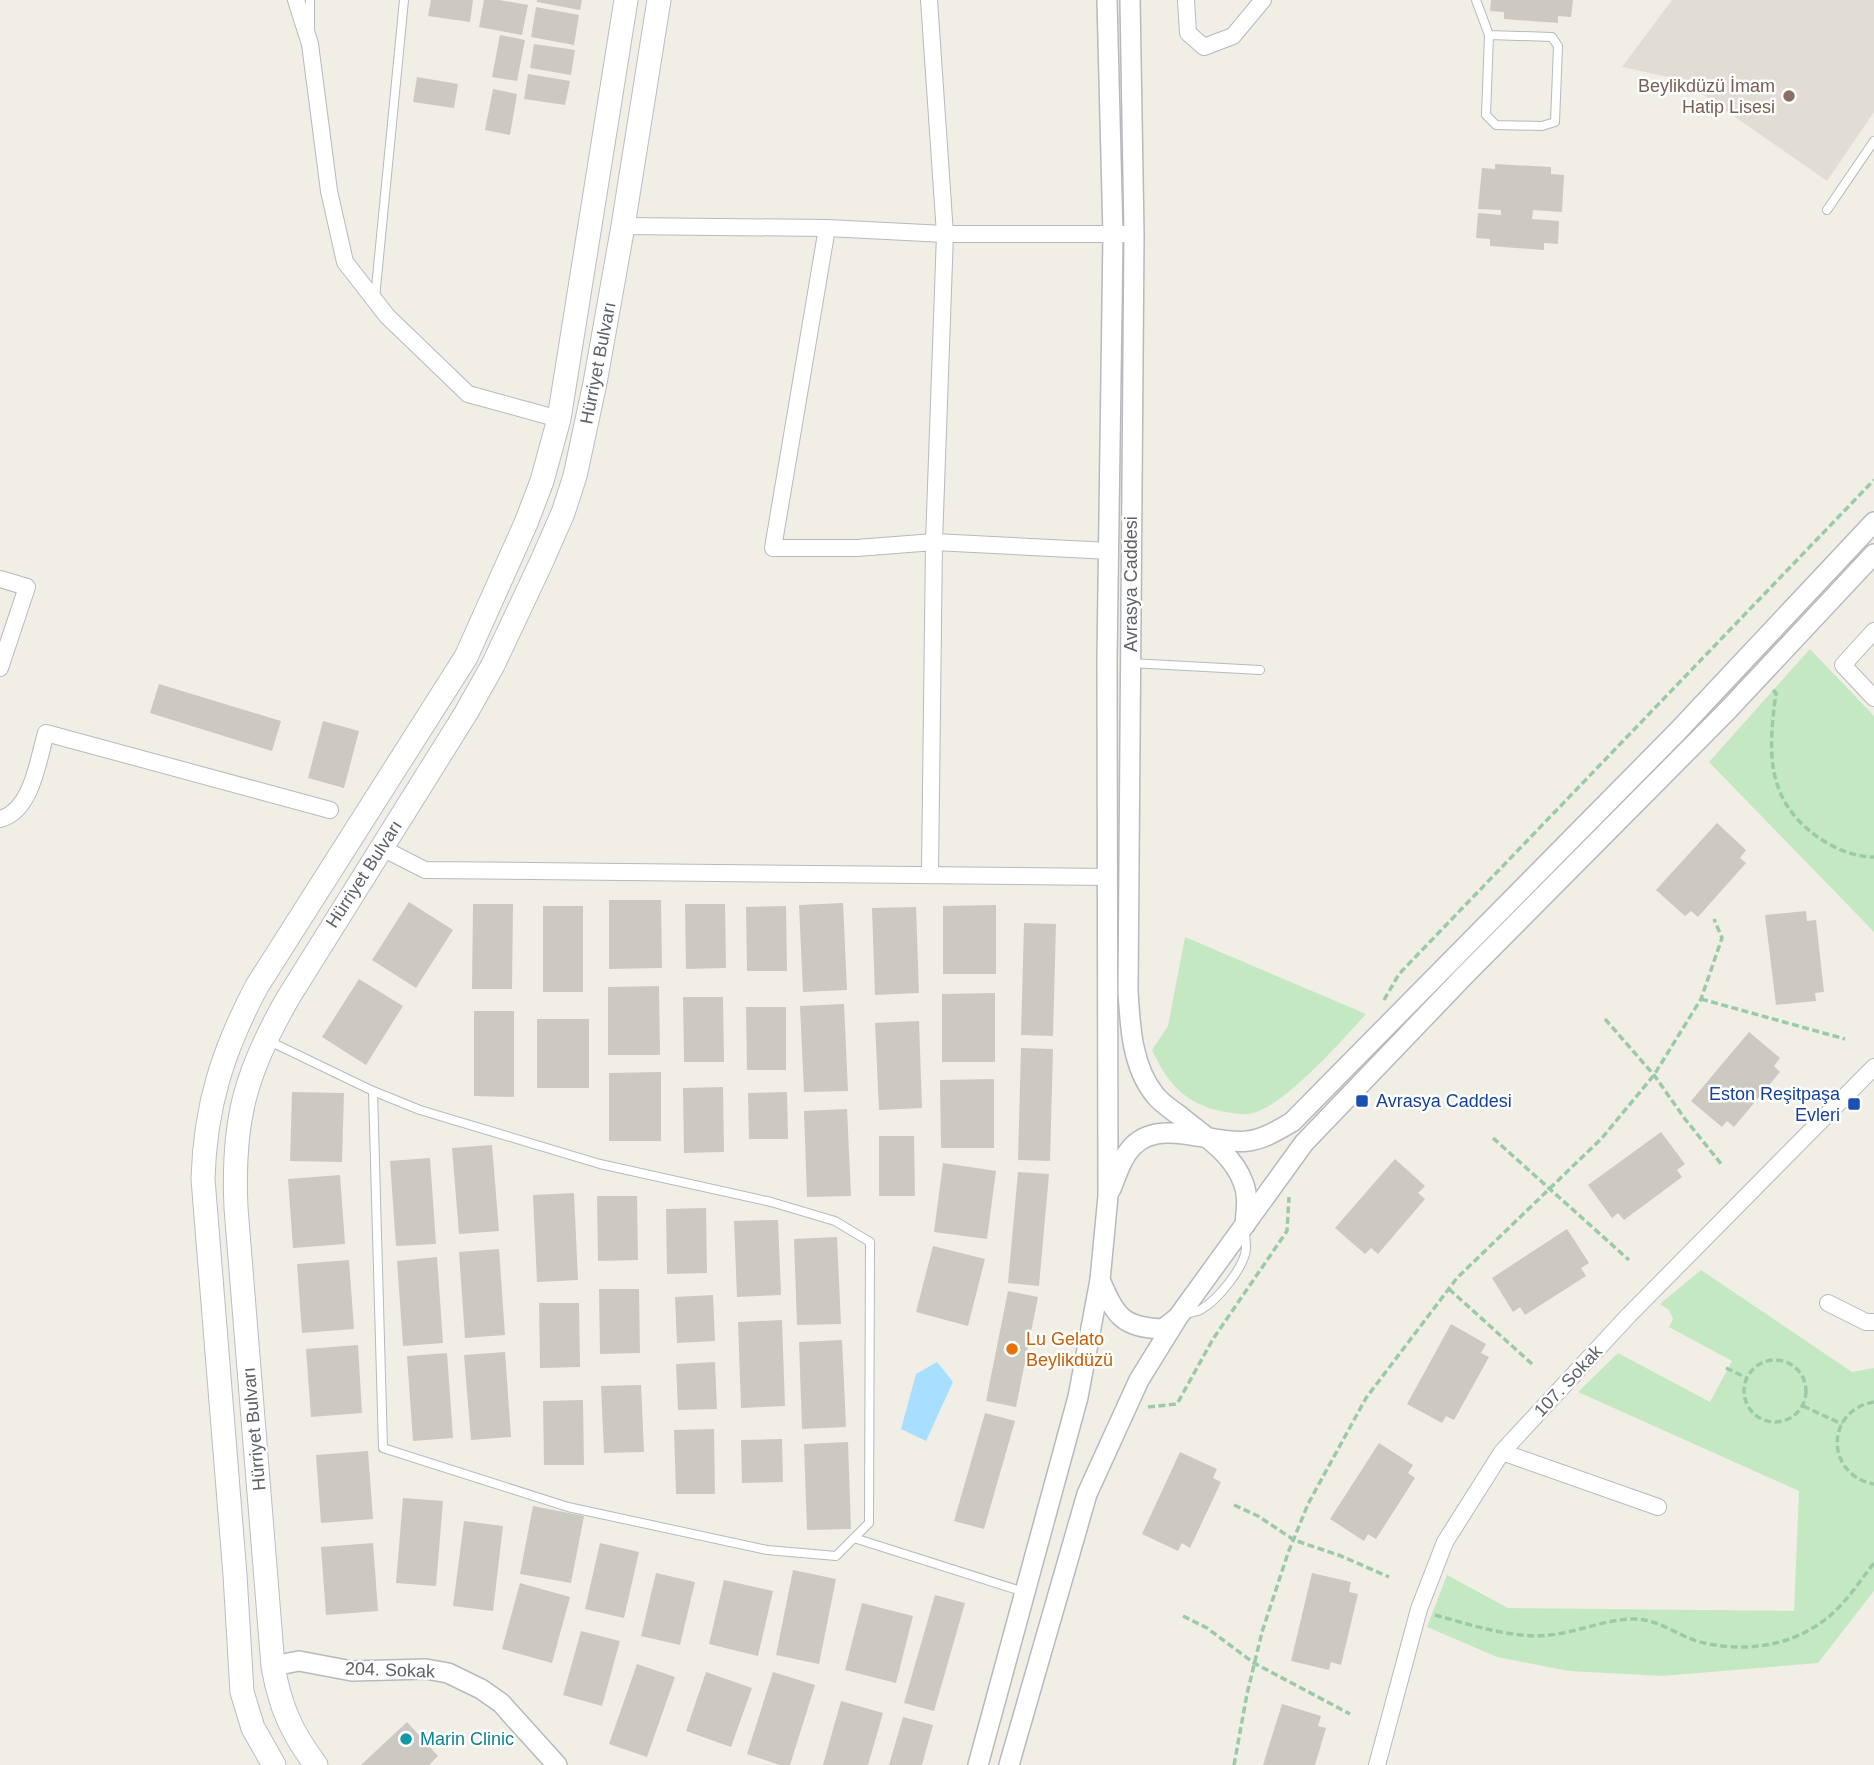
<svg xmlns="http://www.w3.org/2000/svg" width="1874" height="1765" font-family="Arial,sans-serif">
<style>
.education{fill:#e1ddd5}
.green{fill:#c4e9c2}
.water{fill:#a8deff}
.building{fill:#ccc9c3}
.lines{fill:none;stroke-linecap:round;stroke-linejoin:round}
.service-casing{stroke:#b7b9be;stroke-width:10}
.minor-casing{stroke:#b7b9be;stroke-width:18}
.tertiary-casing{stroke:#b7b9be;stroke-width:22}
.secondary-casing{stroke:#babdc3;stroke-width:25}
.path{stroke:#9acba6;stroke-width:3.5;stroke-dasharray:7 3.5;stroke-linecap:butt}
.service{stroke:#fff;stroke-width:8}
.minor{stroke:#fff;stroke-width:16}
.tertiary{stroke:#fff;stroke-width:19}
.secondary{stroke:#fff;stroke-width:23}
.education-dot{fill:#8d6e63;stroke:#fff;stroke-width:2.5}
.transit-dot{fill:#1a4fb4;stroke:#fff;stroke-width:2.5}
.food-dot{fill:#e8710a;stroke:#fff;stroke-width:2.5}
.culture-dot{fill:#0f9aa8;stroke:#fff;stroke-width:2.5}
.labels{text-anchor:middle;stroke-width:5;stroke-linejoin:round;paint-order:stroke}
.education-label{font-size:18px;fill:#785e54;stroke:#fff;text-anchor:end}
.street-label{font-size:18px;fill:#5e6368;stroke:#fff}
.transit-label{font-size:18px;fill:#164399;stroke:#fff;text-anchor:end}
.food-label{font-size:18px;fill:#c56008;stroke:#fff;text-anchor:start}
.culture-label{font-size:18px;fill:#0d838f;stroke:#fff;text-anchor:start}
</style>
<rect width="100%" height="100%" fill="#f1eee6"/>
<polygon class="education" points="1672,0 1874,0 1874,112 1827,181 1682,80 1622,67"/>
<g class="green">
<polygon points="1810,649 1874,716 1874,932 1709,762"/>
<path d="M1185,937L1366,1014C1343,1039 1281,1111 1248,1114C1237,1115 1227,1112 1216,1110C1182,1101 1166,1080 1152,1050L1168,1026Z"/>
<polygon points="1701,1270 1852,1372 1874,1368 1874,1591 1818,1663 1662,1676 1569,1671 1497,1657 1427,1627 1447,1575 1508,1608 1794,1611 1799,1491 1578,1392 1618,1353 1710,1402 1732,1361 1669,1327 1673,1319 1669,1310 1660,1304"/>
</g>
<polygon class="water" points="937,1362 953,1382 926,1441 901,1429 916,1374"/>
<g class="building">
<polygon points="431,0 473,0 470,22 428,16"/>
<polygon points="484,0 499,0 528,5 522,35 479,27"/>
<polygon points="537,0 582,0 580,10 537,2"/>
<polygon points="1491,0 1573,0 1571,17 1558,16 1558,23 1504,19 1504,12 1490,11"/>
<polygon points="536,7 579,15 574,45 531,37"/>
<polygon points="500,35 525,40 517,81 492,77"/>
<polygon points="534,44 575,50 571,75 530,68"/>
<polygon points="528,74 570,81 565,105 524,99"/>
<polygon points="417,77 458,84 454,108 413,102"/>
<polygon points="493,89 517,94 510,135 485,130"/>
<polygon points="1495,164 1551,167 1551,174 1564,175 1562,212 1533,210 1532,219 1559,221 1558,244 1544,243 1544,250 1490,246 1490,239 1476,238 1478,213 1501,215 1501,210 1478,209 1482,168 1495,169"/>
<polygon points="159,684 281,721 272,751 150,713"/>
<polygon points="323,721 359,731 344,788 308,778"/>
<polygon points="1717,823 1746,850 1740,858 1746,863 1698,917 1691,911 1685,916 1656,890"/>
<polygon points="609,900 661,900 662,968 609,969"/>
<polygon points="409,902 453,930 416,988 372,960"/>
<polygon points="843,903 847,990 803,992 799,905"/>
<polygon points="473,904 513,904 512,989 472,989"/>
<polygon points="685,904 725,904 726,968 686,969"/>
<polygon points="996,905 996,974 943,974 943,906"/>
<rect x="543" y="906" width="40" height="86"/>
<polygon points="786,906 787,971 747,971 746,907"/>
<polygon points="916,907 919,993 875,995 872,908"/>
<polygon points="1806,911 1807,921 1816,920 1824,992 1815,993 1816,1001 1776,1005 1765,915"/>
<polygon points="1024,923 1056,924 1053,1036 1021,1035"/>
<polygon points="359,979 403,1006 366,1065 322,1037"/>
<polygon points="659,986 660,1055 608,1055 608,987"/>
<polygon points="995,993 995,1062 942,1062 942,994"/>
<polygon points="683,997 723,997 724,1062 684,1062"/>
<polygon points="844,1004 848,1091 804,1092 800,1006"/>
<polygon points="746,1007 786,1007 786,1070 747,1070"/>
<polygon points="474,1011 514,1011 514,1097 474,1096"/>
<rect x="537" y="1019" width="52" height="69"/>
<polygon points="919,1021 922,1108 879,1110 875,1023"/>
<polygon points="1749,1032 1780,1058 1774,1066 1780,1072 1734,1127 1727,1121 1722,1127 1691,1101"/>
<polygon points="1021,1048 1053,1049 1050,1161 1018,1160"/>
<polygon points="661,1072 661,1141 609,1141 609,1073"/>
<polygon points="994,1079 994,1148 941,1148 940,1080"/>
<polygon points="723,1087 724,1152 684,1153 683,1088"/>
<polygon points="292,1092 344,1093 342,1162 290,1161"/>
<polygon points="787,1092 788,1139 749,1139 748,1093"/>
<polygon points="847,1109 851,1196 807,1197 804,1111"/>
<polygon points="1661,1132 1685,1164 1677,1170 1682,1177 1624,1220 1618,1213 1612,1218 1588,1185"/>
<polygon points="879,1136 914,1136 915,1196 879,1196"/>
<polygon points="492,1145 499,1231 459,1234 452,1148"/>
<polygon points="430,1158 436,1244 396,1246 390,1161"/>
<polygon points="1395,1159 1425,1186 1418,1193 1425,1199 1378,1254 1371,1248 1365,1254 1335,1228"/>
<polygon points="943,1163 996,1171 987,1239 934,1232"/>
<polygon points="1018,1172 1049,1174 1039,1286 1008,1283"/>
<polygon points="340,1175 345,1244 293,1248 288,1179"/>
<polygon points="574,1193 578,1280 537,1282 533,1195"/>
<polygon points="597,1196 637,1196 638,1260 598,1261"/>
<polygon points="706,1208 707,1273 667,1274 666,1209"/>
<polygon points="778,1220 781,1295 737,1297 734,1221"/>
<polygon points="1567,1229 1589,1263 1581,1268 1586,1276 1525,1315 1520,1307 1513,1312 1492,1278"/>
<polygon points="837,1237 841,1324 797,1325 794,1239"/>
<polygon points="933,1246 985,1259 968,1326 916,1312"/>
<polygon points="499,1249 505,1335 465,1338 459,1252"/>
<polygon points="437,1257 443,1343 403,1346 397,1261"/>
<polygon points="349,1260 354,1329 302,1333 297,1264"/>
<polygon points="599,1289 639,1289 640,1353 600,1354"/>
<polygon points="1008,1291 1038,1297 1016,1407 986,1401"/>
<polygon points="713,1295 715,1341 677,1343 675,1297"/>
<polygon points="539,1303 579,1303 580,1367 540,1368"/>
<polygon points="782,1320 785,1406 741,1408 738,1322"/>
<polygon points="1451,1324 1486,1344 1481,1353 1489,1357 1454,1420 1446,1416 1442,1423 1407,1404"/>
<polygon points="842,1340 846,1427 802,1429 799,1342"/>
<polygon points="358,1345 362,1413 311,1417 306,1349"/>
<polygon points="505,1352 511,1437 471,1440 464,1355"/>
<polygon points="447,1353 453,1438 413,1441 407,1356"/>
<polygon points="715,1362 717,1409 678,1410 676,1364"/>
<polygon points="641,1385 644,1452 604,1453 601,1386"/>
<polygon points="583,1400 584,1465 544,1465 543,1401"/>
<polygon points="985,1413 1015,1421 984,1529 954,1521"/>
<polygon points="714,1429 715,1494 676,1494 674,1430"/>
<polygon points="782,1439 783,1482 742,1483 741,1440"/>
<polygon points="848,1442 851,1529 807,1530 804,1444"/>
<polygon points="1379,1443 1413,1465 1408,1473 1415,1478 1376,1539 1368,1534 1364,1541 1330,1519"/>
<polygon points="368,1451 373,1519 321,1523 316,1455"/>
<polygon points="1180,1452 1217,1469 1213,1478 1221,1482 1190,1548 1182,1543 1178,1551 1142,1534"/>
<polygon points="403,1498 443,1501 436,1586 396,1583"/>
<polygon points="533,1506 584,1516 571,1583 520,1574"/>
<polygon points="464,1521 503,1526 493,1611 453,1606"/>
<polygon points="373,1543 378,1611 326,1615 321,1547"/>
<polygon points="600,1543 639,1552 624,1618 585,1609"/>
<polygon points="793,1570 836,1579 819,1664 776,1655"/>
<polygon points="656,1573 695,1582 680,1645 641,1636"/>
<polygon points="1312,1573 1351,1582 1349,1592 1358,1594 1341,1665 1331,1662 1329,1670 1291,1661"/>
<polygon points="724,1580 773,1591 758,1656 709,1644"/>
<polygon points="520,1583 570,1597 552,1663 502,1649"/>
<polygon points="935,1595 965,1603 934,1711 904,1703"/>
<polygon points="862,1603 913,1616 896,1683 845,1670"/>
<polygon points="581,1631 620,1641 602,1706 563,1695"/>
<polygon points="637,1664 675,1677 647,1757 609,1744"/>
<polygon points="706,1672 752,1688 731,1747 686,1731"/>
<polygon points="773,1672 815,1685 790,1765 780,1765 747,1754"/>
<polygon points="841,1701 883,1713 868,1765 823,1765"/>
<polygon points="1282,1704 1321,1716 1318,1726 1326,1728 1315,1765 1263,1765"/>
<polygon points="903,1717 933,1725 922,1765 889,1765"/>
<polygon points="407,1722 438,1756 429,1765 361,1765"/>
</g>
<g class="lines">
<g class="service-casing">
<g id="service">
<polyline points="310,0 310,27"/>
<polyline points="1476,0 1489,35 1486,115 1496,125 1542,126 1555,122 1558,46 1552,37 1489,35"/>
<polyline points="1827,210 1874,141"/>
<polyline points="375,298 404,0"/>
<polyline points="1131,663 1260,670"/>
<polyline points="267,1040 373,1091 420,1110 600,1164 771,1202 835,1221 870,1242 869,1523 836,1556 767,1550 568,1507 383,1448 373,1091"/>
<path d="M1184,1315C1189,1313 1195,1312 1200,1310C1217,1301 1245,1267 1246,1248C1246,1242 1245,1236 1245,1231"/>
<polyline points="854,1538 1024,1592"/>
</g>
</g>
<g class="minor-casing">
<g id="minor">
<polyline points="296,0 310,44 329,191 345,262 387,316 468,394 559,419"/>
<polyline points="929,0 945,234 934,542 1110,551"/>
<polyline points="1186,0 1188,33 1204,47 1233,36 1263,0"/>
<polyline points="623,226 827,228 945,234 1134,234"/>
<polyline points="827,228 773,548 857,548 934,542 930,873"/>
<polyline points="0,579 27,587 0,668"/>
<polyline points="1874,631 1843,665 1874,698"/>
<path d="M0,819C32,811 38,760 46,733L330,810"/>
<polyline points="382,848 425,870 1108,877"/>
<polyline points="1828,1303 1866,1322 1874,1322"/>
<polyline points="1502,1452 1658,1507"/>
<polyline points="1377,1765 1419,1609 1445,1542 1502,1452 1629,1315 1874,1067"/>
</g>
</g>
<g class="tertiary-casing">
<g id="tertiary">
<path d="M1130,0L1134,234L1128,991C1130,1026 1132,1067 1155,1095C1161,1103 1172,1110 1180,1116C1202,1134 1233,1154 1243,1182C1249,1196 1246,1211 1245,1225"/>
<path d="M1111,1189C1117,1174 1122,1157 1133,1146C1161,1117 1214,1146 1248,1141C1264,1139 1278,1130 1292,1122L1677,732L1874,522"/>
<path d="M1100,1280C1116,1316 1121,1327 1163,1329L1177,1318"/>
<polyline points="273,1666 299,1661 352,1671 426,1669 448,1673 481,1689 501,1703 557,1765"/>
<polyline points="978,1765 1078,1397 1100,1280 1108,1196 1107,658 1113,235 1107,0"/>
<polyline points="1009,1765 1087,1494 1139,1380 1178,1317 1304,1143 1465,975 1727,711 1874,554"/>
</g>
</g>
<g class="secondary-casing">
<g id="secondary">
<path d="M274,1765L253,1728L242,1692L235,1575L203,1179C205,1106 223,1050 257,986L466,657L526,523L542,481L559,419L626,0"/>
<path d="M316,1765C291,1732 280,1706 273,1666L236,1208C232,1121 245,1073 288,998L466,713L493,665L541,563L563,513L575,476L595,383L623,226L659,0"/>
</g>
</g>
<g class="path">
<path d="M1773,690L1776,693C1768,752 1765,800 1819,838C1836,849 1854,857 1874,857"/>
<polyline points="1701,999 1845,1039"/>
<polyline points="1384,1000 1399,974 1874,480"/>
<polyline points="1605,1019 1654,1075 1685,1119 1722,1165"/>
<polyline points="1493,1138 1629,1260"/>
<polyline points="1449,1289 1532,1364"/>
<circle cx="1775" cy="1391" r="31"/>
<polyline points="1726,1368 1747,1378"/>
<path d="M1874,1402C1825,1410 1825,1475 1874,1484"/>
<polyline points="1803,1406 1842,1424"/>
<polyline points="1148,1407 1177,1404 1213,1339 1287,1231 1289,1197"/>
<polyline points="1234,1505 1258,1516 1294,1540 1341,1556 1389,1577"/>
<path d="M1435,1615C1472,1625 1512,1639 1550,1635C1579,1632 1605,1619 1634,1619C1660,1619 1680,1638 1704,1643C1755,1654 1806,1643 1841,1605C1853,1592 1863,1577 1874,1563"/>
<polyline points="1183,1616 1207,1628 1254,1663 1350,1714"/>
<polyline points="1234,1765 1247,1694 1262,1632 1288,1553 1308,1504 1366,1398 1457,1278 1602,1138 1654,1075 1701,999 1722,938 1714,919"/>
</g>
<use href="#service" class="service"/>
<use href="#minor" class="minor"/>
<use href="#tertiary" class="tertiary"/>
<use href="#secondary" class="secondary"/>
</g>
<circle class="education-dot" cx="1789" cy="96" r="7"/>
<g class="transit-dot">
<rect x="1355" y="1094" width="14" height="14" rx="3.5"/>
<rect x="1847" y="1097" width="14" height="14" rx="3.5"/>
</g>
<circle class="food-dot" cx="1012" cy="1349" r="7"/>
<circle class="culture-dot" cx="406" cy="1739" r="7"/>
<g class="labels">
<g class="education-label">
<text x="1775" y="92">Beylikdüzü İmam<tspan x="1775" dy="21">Hatip Lisesi</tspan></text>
</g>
<g class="street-label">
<text transform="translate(598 363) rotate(-79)" y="6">Hürriyet Bulvarı</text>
<text transform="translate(1131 584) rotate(-90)" y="6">Avrasya Caddesi</text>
<text transform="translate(364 874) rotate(-57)" y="6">Hürriyet Bulvarı</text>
<text transform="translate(1568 1381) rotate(-47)" y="6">107. Sokak</text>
<text transform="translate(254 1429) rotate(-95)" y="6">Hürriyet Bulvarı</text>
<text transform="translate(390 1670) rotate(2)" y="6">204. Sokak</text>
</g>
<g class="transit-label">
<text x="1840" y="1100">Eston Reşitpaşa<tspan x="1840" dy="21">Evleri</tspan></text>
<text x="1376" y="1107" text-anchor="start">Avrasya Caddesi</text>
</g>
<g class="food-label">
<text x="1026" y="1345">Lu Gelato<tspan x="1026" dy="21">Beylikdüzü</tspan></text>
</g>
<g class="culture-label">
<text x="420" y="1745">Marin Clinic</text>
</g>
</g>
</svg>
